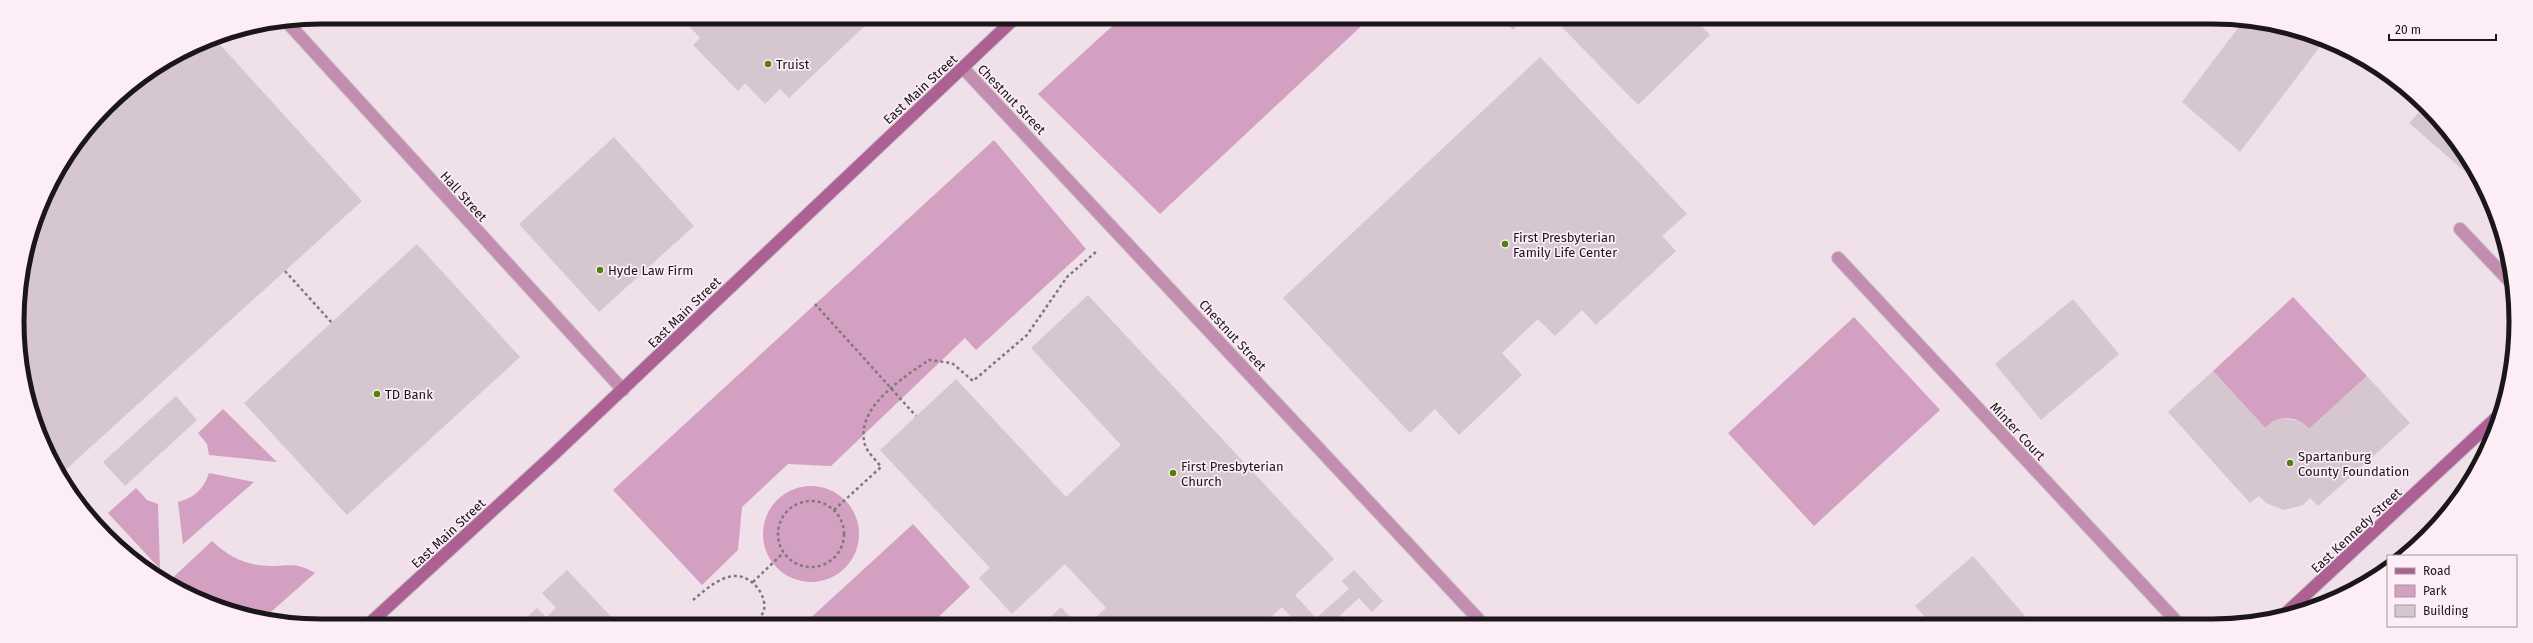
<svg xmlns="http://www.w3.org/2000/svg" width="2533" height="643" font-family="'Fira Sans',sans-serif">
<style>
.green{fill:#d3a0c1}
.building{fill:#d5c6cf}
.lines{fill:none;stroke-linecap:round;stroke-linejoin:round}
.lane-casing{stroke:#c9bcc4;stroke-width:14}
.street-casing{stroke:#c9bcc4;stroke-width:14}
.secondary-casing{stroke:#c9bcc4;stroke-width:14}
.path{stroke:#80777c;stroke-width:2.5;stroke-dasharray:3 3;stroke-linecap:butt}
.lane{stroke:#c28daf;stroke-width:12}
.street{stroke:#c28daf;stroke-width:12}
.secondary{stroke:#ac6094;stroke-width:12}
.poi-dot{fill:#538009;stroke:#fdedf7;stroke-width:1.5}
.labels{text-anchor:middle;stroke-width:3.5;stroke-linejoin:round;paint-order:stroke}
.poi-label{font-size:13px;fill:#1b1619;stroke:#fdedf7;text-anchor:start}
.street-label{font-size:13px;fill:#1b1619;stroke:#fdedf7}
.rim{fill:none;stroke:#1b1619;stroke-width:5}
</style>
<rect width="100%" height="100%" fill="#efe0e9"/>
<g class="green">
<polygon points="1121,18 1370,18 1160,214 1038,94"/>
<polygon points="994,140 1086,249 976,350 965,338 831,466 788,464 742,507 738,550 702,585 613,490"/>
<path d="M2293,297L2367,376L2309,429C2296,415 2279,415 2265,428L2213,371Z"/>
<polygon points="1854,317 1940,410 1814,526 1728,433"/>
<polygon points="223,409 277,462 209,455 207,444 198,433"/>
<path d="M209,473L254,482L183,544L178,502C195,497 203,490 209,473Z"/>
<circle cx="811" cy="534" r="48"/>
<polygon points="136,488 147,500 158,504 160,569 108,513"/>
<polygon points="913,524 970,587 932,623 805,623"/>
<path d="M212,541C229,557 247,566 271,566C292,566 295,562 315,573L263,619L223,610L167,583Z"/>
</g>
<g class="building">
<polygon points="681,17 848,18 873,18 789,98 780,89 765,104 745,83 738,91 693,45 700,38"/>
<polygon points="1501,19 1525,19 1513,30"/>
<polygon points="1554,19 1695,19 1710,35 1638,105"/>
<polygon points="2244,20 2310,33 2325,40 2240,152 2182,102"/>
<polygon points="214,38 362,201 62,473 33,419 20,361 18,301 27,242 49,187 80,136 121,93 205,40"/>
<polygon points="1540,57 1687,214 1662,236 1676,251 1596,325 1582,310 1555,336 1538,319 1502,353 1522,375 1459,435 1435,409 1410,433 1283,298"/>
<polygon points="2425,106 2453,136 2485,189 2409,123"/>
<polygon points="614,137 694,226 599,312 519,224"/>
<polygon points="417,244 520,357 347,515 244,403"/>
<polygon points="1088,295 1334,559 1295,595 1316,618 1349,589 1342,581 1354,570 1383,601 1372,612 1359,598 1337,618 1342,623 1297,623 1282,607 1264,623 1089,623 1106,608 1065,564 1012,614 979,578 990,568 880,450 956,379 1066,497 1121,445 1031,348"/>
<polygon points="2073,299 2119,354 2041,420 1995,364"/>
<polygon points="2213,371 2265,428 2273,421 2283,418 2302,422 2309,429 2367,376 2410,423 2318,506 2310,498 2303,505 2284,510 2266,503 2259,496 2250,503 2168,412"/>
<polygon points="176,396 197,420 125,486 103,462"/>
<polygon points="1973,556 2031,623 1931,623 1915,606"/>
<polygon points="567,570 617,623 520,623 537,608 546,617 556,608 542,593"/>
<polygon points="1061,607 1076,623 1044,623"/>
</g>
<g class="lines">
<g class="lane-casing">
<polyline id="lane" points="2460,229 2512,284"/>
</g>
<g class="street-casing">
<g id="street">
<polyline points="286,21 623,390"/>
<polyline points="963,68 1482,623"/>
<polyline points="1838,258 2178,623"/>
</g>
</g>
<g class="secondary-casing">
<g id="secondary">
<polyline points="2287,612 2496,418"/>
<polyline points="370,623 552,456 1015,18"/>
</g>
</g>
<g class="path">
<polyline points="285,271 332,323"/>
<polyline points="815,304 916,416"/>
<circle cx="811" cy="534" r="33"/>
<path d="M834,510L881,467C877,461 867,452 865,445C854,408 904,377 929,360L952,363L973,381L1027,335L1067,277L1097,251"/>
<polyline points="753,582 783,553"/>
<path d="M693,600C705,590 720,576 736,576C751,576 767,594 764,610C763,614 759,619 756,623"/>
</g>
<use href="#lane" class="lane"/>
<use href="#street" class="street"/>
<use href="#secondary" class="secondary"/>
</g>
<g class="poi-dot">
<circle cx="768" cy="64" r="4"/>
<circle cx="1505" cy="244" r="4"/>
<circle cx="600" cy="270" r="4"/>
<circle cx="377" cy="394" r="4"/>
<circle cx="2290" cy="463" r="4"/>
<circle cx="1173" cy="473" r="4"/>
</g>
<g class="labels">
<g class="poi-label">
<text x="776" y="69">Truist</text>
<text x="1513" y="242">First Presbyterian<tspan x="1513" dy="15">Family Life Center</tspan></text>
<text x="608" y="275">Hyde Law Firm</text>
<text x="385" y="399">TD Bank</text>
<text x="2298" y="461">Spartanburg<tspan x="2298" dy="15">County Foundation</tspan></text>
<text x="1181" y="471">First Presbyterian<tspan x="1181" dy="15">Church</tspan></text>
</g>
<g class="street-label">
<text transform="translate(920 89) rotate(-43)" y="5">East Main Street</text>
<text transform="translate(1012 99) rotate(46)" y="5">Chestnut Street</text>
<text transform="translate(464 196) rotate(48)" y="5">Hall Street</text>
<text transform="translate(684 312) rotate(-44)" y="5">East Main Street</text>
<text transform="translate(1233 335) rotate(47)" y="5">Chestnut Street</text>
<text transform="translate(2018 431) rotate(47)" y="5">Minter Court</text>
<text transform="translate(2356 530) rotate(-43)" y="5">East Kennedy Street</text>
<text transform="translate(448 533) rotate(-43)" y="5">East Main Street</text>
</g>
</g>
<path d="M0 0H2533V643H0ZM321 24H2212A297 297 0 0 1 2509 321V322A297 297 0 0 1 2212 619H321A297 297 0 0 1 24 322V321A297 297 0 0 1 321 24Z" fill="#fdedf7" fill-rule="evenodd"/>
<path class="rim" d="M321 24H2212A297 297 0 0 1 2509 321V322A297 297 0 0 1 2212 619H321A297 297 0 0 1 24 322V321A297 297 0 0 1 321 24Z"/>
<rect x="2387" y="555" width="130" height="72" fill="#fdedf7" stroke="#a3979e"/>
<rect x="2395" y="568" width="20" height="6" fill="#ac6094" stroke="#a3979e"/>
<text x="2423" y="575" font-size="12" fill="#1b1619">Road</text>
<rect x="2395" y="585" width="20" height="12" fill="#d3a0c1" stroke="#a3979e"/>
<text x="2423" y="595" font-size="12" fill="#1b1619">Park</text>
<rect x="2395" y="605" width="20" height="12" fill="#d5c6cf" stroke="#a3979e"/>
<text x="2423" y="615" font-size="12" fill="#1b1619">Building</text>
<path d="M2389 34v6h107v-6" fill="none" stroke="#1b1619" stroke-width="2"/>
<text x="2395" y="34" font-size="12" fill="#1b1619" stroke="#fdedf7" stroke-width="3" paint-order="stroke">20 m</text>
</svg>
